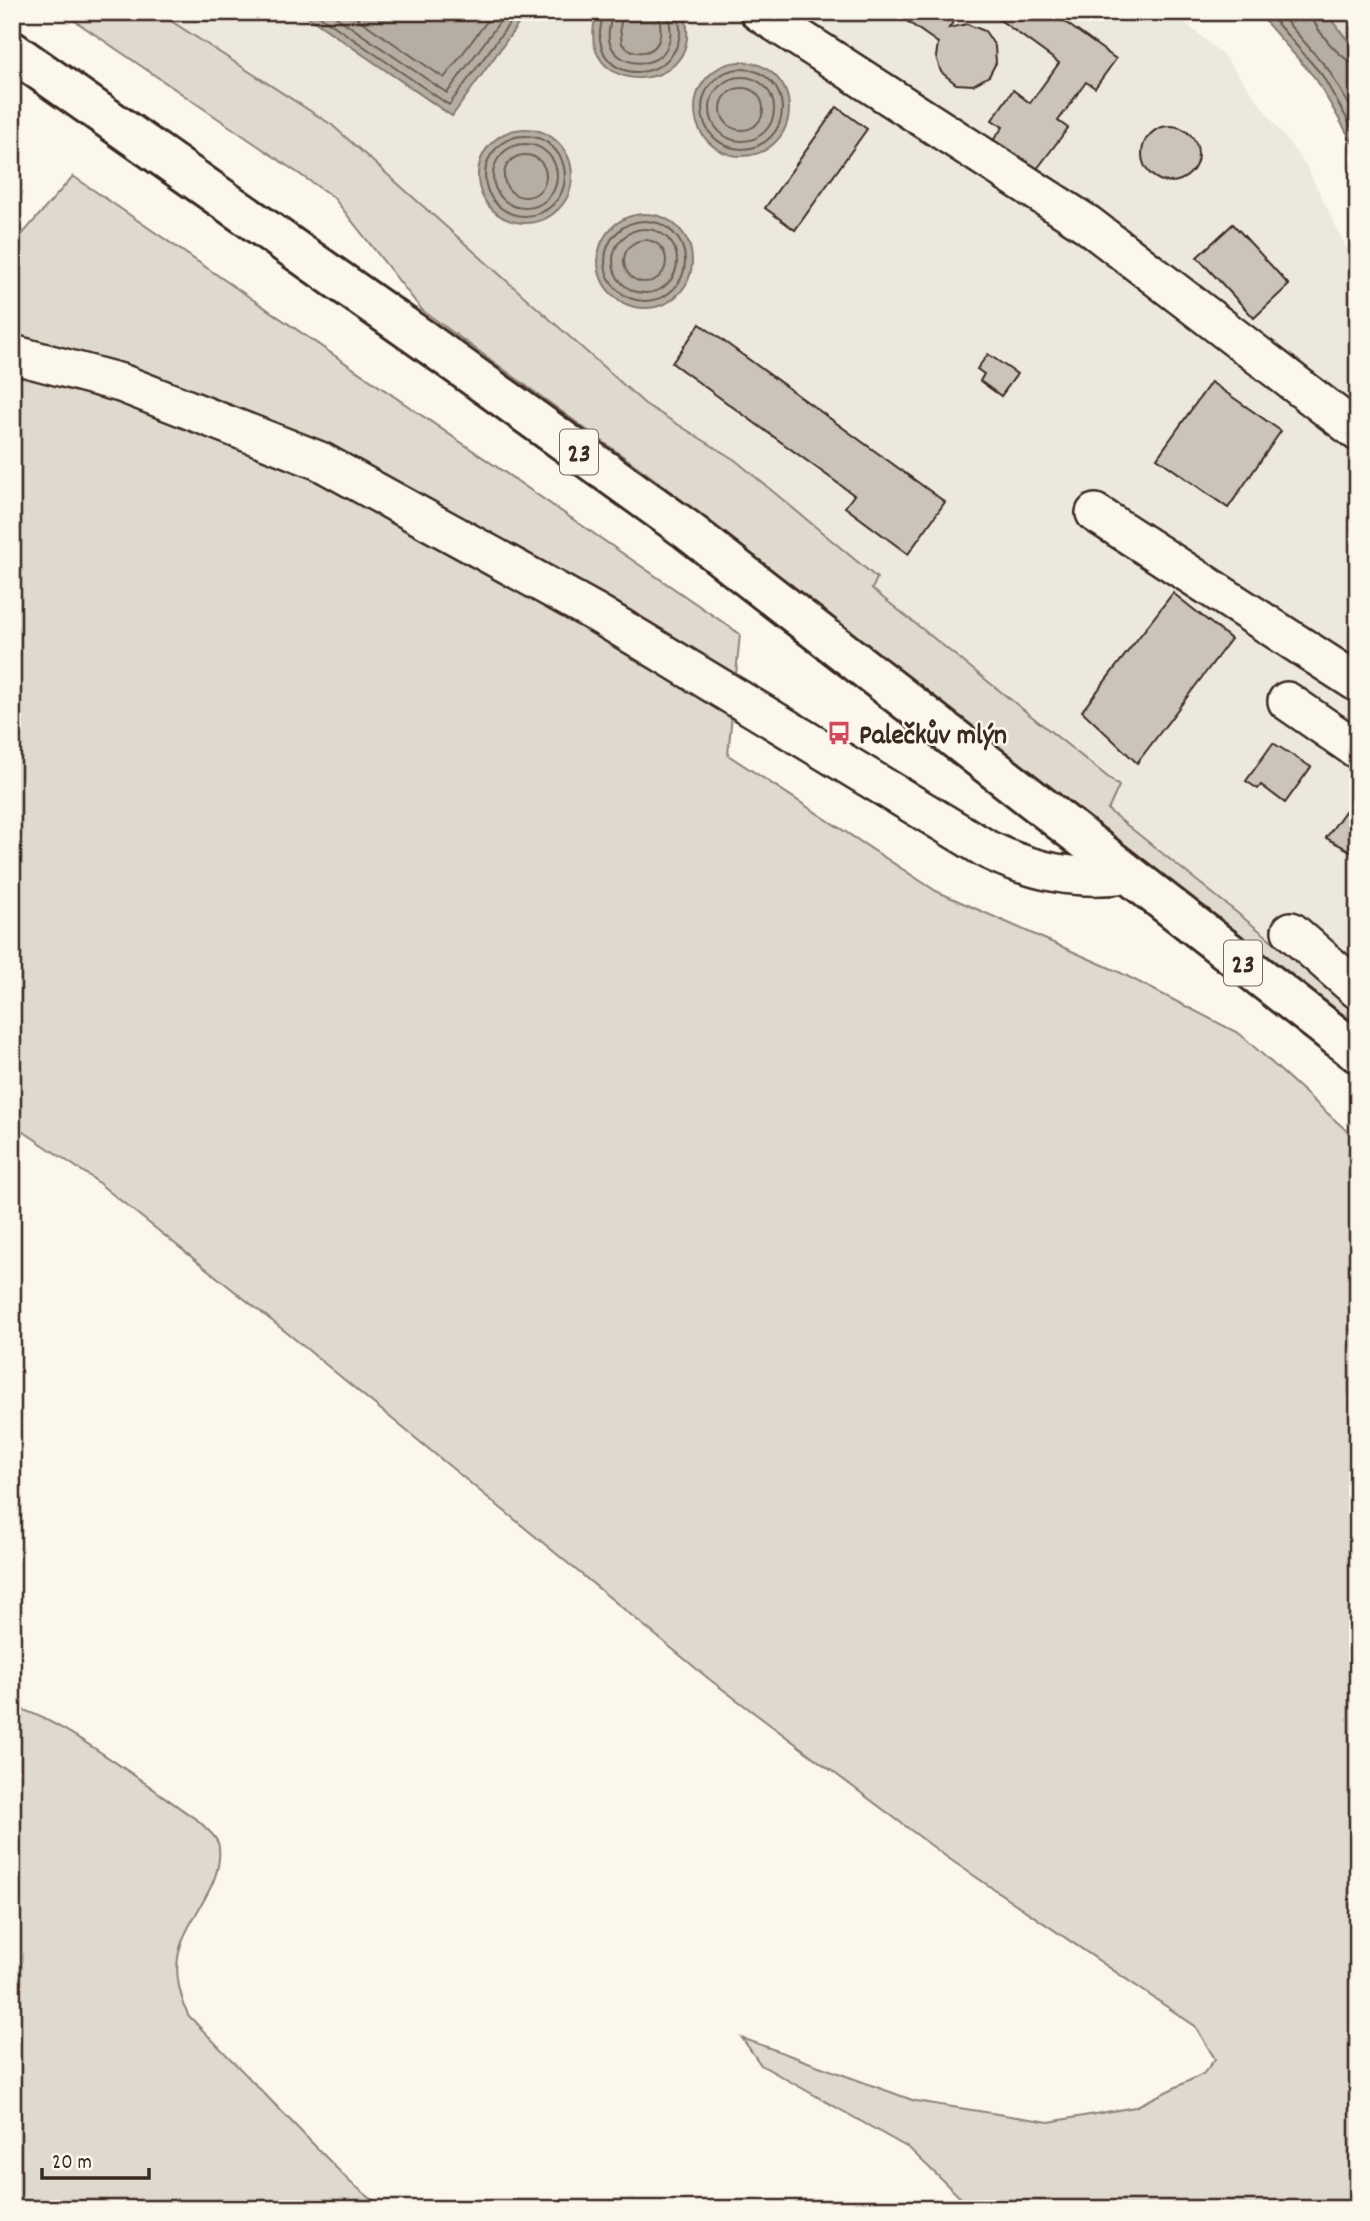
<svg xmlns="http://www.w3.org/2000/svg" width="1370" height="2221" font-family="Dekko,sans-serif">
<style>
.built{fill:#ede8dd}
.green{fill:#dfd9ce;stroke:#8d8276;stroke-width:2}
.water{fill:#b6aea2;stroke:#85796d;stroke-width:2}
.lines{fill:none;stroke-linecap:round;stroke-linejoin:round}
.shore{stroke:#6c5f53;stroke-width:2}
.building{fill:#ccc4b9;stroke:#3b2a1e;stroke-width:2}
.minor-casing{stroke:#3b2a1e;stroke-width:42}
.major-casing{stroke:#3b2a1e;stroke-width:44}
.minor{stroke:#fbf7ec;stroke-width:37}
.major{stroke:#fbf7ec;stroke-width:38}
.labels{text-anchor:middle;stroke-width:5;stroke-linejoin:round;paint-order:stroke}
.shield{fill:#fbf7ec;stroke:#75685c;stroke-width:2}
.shield-label{font-size:26px;font-weight:bold;fill:#3b2a1e}
.poi-label{font-size:28px;font-weight:bold;fill:#3b2a1e;stroke:#fbf7ec;text-anchor:start}
</style>
<rect width="100%" height="100%" fill="#fbf7ec"/>
<filter id="ink" filterUnits="userSpaceOnUse"><feTurbulence type="fractalNoise" baseFrequency=".0143" numOctaves="2"/><feDisplacementMap in="SourceGraphic" scale="14" xChannelSelector="R" yChannelSelector="G"/><feConvolveMatrix kernelMatrix="1 2 1 2 8 2 1 2 1" color-interpolation-filters="sRGB"/></filter>
<g filter="url(#ink)">
<polygon class="built" points="157,12 1173,12 1225,57 1307,167 1358,272 1358,974 1336,955 1316,978 1108,810 735,460 645,404 332,125"/>
<g class="green">
<polygon points="62,12 157,12 332,125 645,404 735,460 877,578 872,589 1119,786 1108,810 1358,1009 1358,1026 653,478 422,310 333,197"/>
<polygon points="1325,12 1358,12 1358,53"/>
<polygon points="73,176 740,634 728,755 936,891 1119,972 1240,1034 1358,1141 1358,2209 972,2209 910,2149 761,2065 742,2038 915,2101 1049,2122 1135,2107 1203,2074 1215,2059 1195,2026 948,1858 709,1679 291,1336 91,1177 12,1124 12,246"/>
<path d="M12,1707C58,1715 157,1793 200,1822C206,1829 218,1837 219,1847C223,1887 187,1916 179,1952C174,1975 180,1994 188,2015L350,2182L384,2209H12Z"/>
</g>
<g class="water">
<polygon points="301,12 527,12 452,116"/>
<path d="M597,12H684C710,99 569,101 597,12Z"/>
<polygon points="1257,12 1325,12 1358,53 1358,152 1316,79"/>
<circle cx="742" cy="109" r="47"/>
<circle cx="525" cy="176" r="47"/>
<circle cx="645" cy="261" r="47"/>
</g>
<g class="lines">
<g class="shore">
<polyline points="314,12 449,105 518,12"/>
<polyline points="329,12 447,93 507,12"/>
<polyline points="348,12 444,78 494,12"/>
<path d="M603,12C602,21 599,30 600,40C606,86 674,81 680,34C681,27 678,19 678,12"/>
<path d="M612,12C612,21 607,30 609,40C615,68 658,71 668,45C673,33 669,24 669,12"/>
<path d="M623,12L620,28L622,44C635,57 657,55 660,35C662,27 659,20 658,12"/>
<polyline points="1267,12 1322,75 1358,138"/>
<polyline points="1278,12 1328,69 1358,120"/>
<path d="M1311,12C1312,27 1343,63 1358,64"/>
<circle cx="742" cy="109" r="40"/>
<circle cx="742" cy="109" r="32"/>
<circle cx="742" cy="109" r="21"/>
<circle cx="525" cy="176" r="40"/>
<circle cx="525" cy="176" r="32"/>
<circle cx="525" cy="176" r="21"/>
<circle cx="645" cy="261" r="40"/>
<circle cx="645" cy="261" r="32"/>
<circle cx="645" cy="261" r="21"/>
</g>
</g>
<g class="building">
<polygon points="894,12 928,12 935,17 938,12 960,12 949,28 967,24 985,31 995,46 996,63 989,76 973,85 956,84 941,72 936,57 938,43"/>
<polygon points="989,12 1051,12 1116,59 1095,88 1086,82 1058,121 1068,128 1034,173 991,143 1003,127 992,120 1013,90 1030,103 1059,63"/>
<polygon points="837,107 867,129 795,230 765,208"/>
<circle cx="1170" cy="154" r="28"/>
<polygon points="1233,224 1289,285 1254,318 1197,257"/>
<polygon points="700,324 945,502 908,554 845,507 854,495 672,363"/>
<polygon points="988,354 1017,374 1001,396 980,381 984,374 977,369"/>
<polygon points="1211,382 1281,431 1228,508 1157,458"/>
<polygon points="1173,593 1231,639 1137,763 1082,711"/>
<polygon points="1273,743 1311,767 1285,803 1261,785 1258,789 1246,781"/>
<polygon points="1353,800 1358,804 1358,855 1326,838"/>
</g>
<g class="lines">
<g class="minor-casing">
<g id="minor">
<polyline points="759,12 1087,224 1358,432"/>
<path d="M12,354L121,383L320,461L598,614L988,850C1034,872 1077,881 1128,874"/>
<polyline points="1095,513 1358,683"/>
<polyline points="1287,701 1358,750"/>
<polyline points="1291,931 1358,990"/>
</g>
</g>
<g class="major-casing">
<polyline id="major" points="12,51 422,339 686,529 1358,1053"/>
</g>
<use href="#minor" class="minor"/>
<use href="#major" class="major"/>
</g>
</g>
<defs>
<g id="bus-bare" transform="scale(1.89)"><path d="M-5-6H5V4H4V6H2V4H-2V6H-4V4H-5ZM-3.5-4V0h7V-4ZM-3.5 1.2v1.5H-2V1.2ZM2 1.2v1.5H3.5V1.2Z" fill="#d1495b" stroke="#fbf7ec" stroke-width="2.5" paint-order="stroke"/></g>
</defs>
<g fill-rule="evenodd">
<use href="#bus-bare" x="839" y="733"/>
</g>
<g class="labels">
<g class="shield">
<rect x="560" y="429.5" width="38" height="45" rx="5"/>
<rect x="1224" y="940.5" width="38" height="45" rx="5"/>
</g>
<g class="shield-label">
<text x="579" y="461">23</text>
<text x="1243" y="972">23</text>
</g>
<g class="poi-label">
<text x="859" y="743">Palečkův mlýn</text>
</g>
</g>
<rect width="1370" height="2221" fill="none" stroke="#fbf7ec" stroke-width="42"/>
<rect x="21" y="21" width="1328" height="2179" fill="none" stroke="#3b2a1e" stroke-width="2.5" filter="url(#ink)"/>
<path d="M42 2168v10h107v-10" fill="none" stroke="#3b2a1e" stroke-width="3.5"/>
<text x="52" y="2168" font-size="21" fill="#3b2a1e" stroke="#fbf7ec" stroke-width="5" paint-order="stroke">20 m</text>
</svg>
